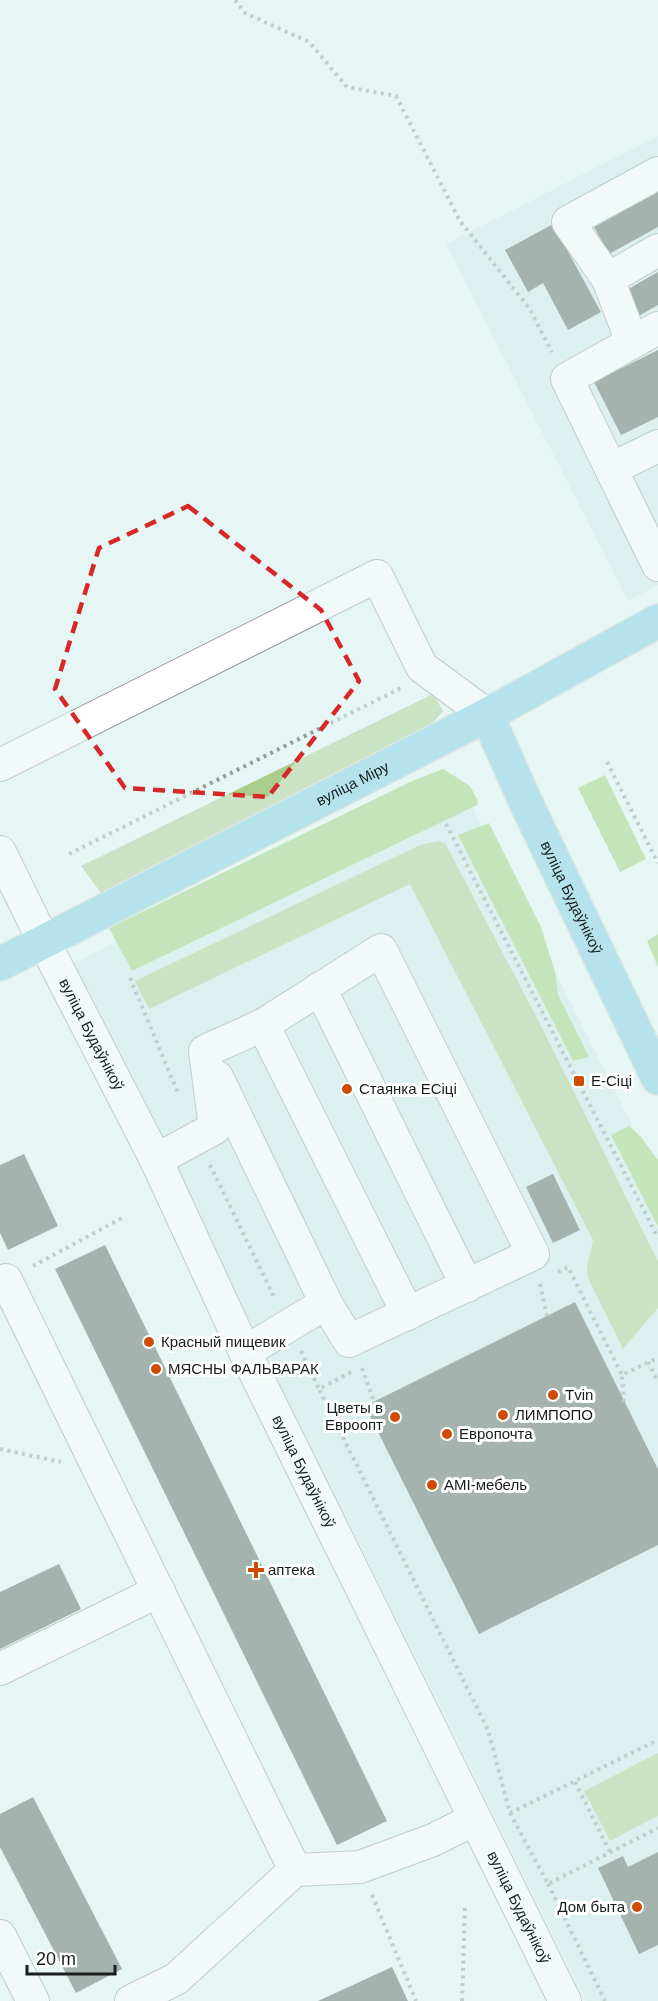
<svg xmlns="http://www.w3.org/2000/svg" width="658" height="2001" font-family="Helvetica,sans-serif">
<style>
.built{fill:#d1eae8}
.green{fill:#abcd8c}
.forest{fill:#a1ce74}
.building{fill:#58625c}
.lines{fill:none;stroke-linecap:round;stroke-linejoin:round}
.minor-casing{stroke:#8f9d9c;stroke-width:34}
.major-casing{stroke:#d1d2d2;stroke-width:36}
.path{stroke:#929e9d;stroke-width:4;stroke-dasharray:3 4.5;stroke-linecap:butt}
.minor{stroke:#fff;stroke-width:32}
.major{stroke:#7ccde1;stroke-width:33}
.marked{fill:none;stroke:#d62828;stroke-width:4.5;stroke-dasharray:12 8;stroke-linejoin:round}
.poi-dot{fill:#d04b03;stroke:#fff;stroke-width:2}
.labels{text-anchor:middle;stroke-width:6;stroke-linejoin:round;paint-order:stroke}
.street-label{font-size:15px;fill:#181d1d;stroke:#fff}
.poi-label{font-size:15px;fill:#181d1d;stroke:#fff;text-anchor:start}
</style>
<rect width="100%" height="100%" fill="#e6f6f4"/>
<g class="built">
<polygon points="658,136 658,585 628,601 446,244"/>
<polygon points="455,772 658,1177 658,2001 586,2001 72,964"/>
</g>
<g class="green">
<polygon points="433,694 443,711 424,734 101,893 81,866"/>
<polygon points="438,841 445,843 534,1012 658,1261 658,1308 623,1349 588,1278 587,1267 593,1240 410,884 149,1009 135,981 420,845"/>
<polygon points="658,1753 658,1816 610,1841 584,1791"/>
</g>
<g class="forest">
<polygon points="443,769 470,786 478,801 477,805 132,971 109,928 412,781"/>
<polygon points="605,775 646,859 620,872 578,788"/>
<polygon points="489,823 541,927 555,972 558,995 589,1057 573,1061 458,835"/>
<polygon points="658,934 658,967 647,941"/>
<polygon points="629,1126 641,1137 658,1160 658,1227 611,1135"/>
</g>
<g class="building">
<polygon points="658,192 658,227 609,254 594,227"/>
<polygon points="553,224 601,312 568,330 543,283 528,292 505,250"/>
<polygon points="658,272 658,305 637,317 623,292"/>
<polygon points="658,350 658,417 621,435 594,382"/>
<polygon points="24,1154 58,1226 8,1250 0,1233 0,1165"/>
<polygon points="553,1174 580,1230 553,1243 526,1187"/>
<polygon points="105,1245 387,1821 337,1845 55,1269"/>
<polygon points="575,1302 658,1469 658,1545 479,1634 365,1406"/>
<polygon points="59,1564 81,1609 0,1649 0,1592"/>
<polygon points="33,1797 122,1969 76,1993 0,1847 0,1814"/>
<polygon points="658,1852 658,1945 639,1954 598,1868 623,1856 628,1867"/>
<polygon points="392,1967 408,2001 318,2001"/>
</g>
<g class="lines">
<g class="minor-casing">
<g id="minor">
<polyline points="608,279 658,250"/>
<polyline points="658,328 567,379 658,565"/>
<polyline points="632,342 608,279 568,222 658,173"/>
<polyline points="611,469 658,446"/>
<polyline points="0,765 377,576 422,667 487,715"/>
<path id="s1" d="M0,852L44,942L156,1160L245,1352L565,2001"/>
<polyline points="320,988 467,1286"/>
<polyline points="263,1025 408,1314"/>
<polyline points="217,1077 326,1303"/>
<polyline points="156,1160 215,1128 205,1051 263,1025 381,950 533,1254 349,1341 326,1303 245,1352"/>
<polyline points="6,1280 295,1870 360,1867 433,1840 475,1819"/>
<polyline points="0,1669 159,1591"/>
<polyline points="0,1936 33,2001"/>
<polyline points="131,2001 176,1979 295,1870"/>
</g>
</g>
<g class="major-casing">
<g id="major">
<path id="s2" d="M487,715L526,803L658,1078"/>
<path id="s3" d="M0,964L487,715L658,621"/>
</g>
</g>
<g class="path">
<polyline points="235,0 245,13 309,42 347,87 396,96 460,221 529,308 552,352"/>
<polyline points="607,762 658,863"/>
<polyline points="446,824 658,1238"/>
<polyline points="69,854 401,688"/>
<polyline points="130,978 178,1093"/>
<polyline points="210,1165 275,1299"/>
<polyline points="33,1266 122,1218"/>
<polyline points="558,1272 568,1267 622,1375"/>
<polyline points="540,1284 547,1316"/>
<polyline points="301,1351 319,1389"/>
<polyline points="648,1362 658,1382"/>
<polyline points="362,1368 374,1402"/>
<polyline points="351,1372 319,1389 488,1730 510,1813 548,1884 658,1828"/>
<polyline points="624,1402 622,1375 658,1358"/>
<polyline points="0,1449 61,1462"/>
<polyline points="575,1782 610,1852"/>
<polyline points="510,1813 658,1740"/>
<polyline points="548,1884 605,2001"/>
<polyline points="372,1895 416,2001"/>
<polyline points="462,2001 465,1906"/>
</g>
<use href="#minor" class="minor"/>
<use href="#major" class="major"/>
</g>
<path d="M0 0H658V2001H0ZM188,506L321,610L359,681L268,797L125,788L55,689L99,548Z" fill="#e6f6f4" fill-opacity=".55" fill-rule="evenodd"/>
<path class="marked" d="M188,506L321,610L359,681L268,797L125,788L55,689L99,548Z"/>
<g class="poi-dot">
<rect x="573" y="1075" width="12" height="12" rx="3"/>
<circle cx="347" cy="1089" r="6"/>
<circle cx="149" cy="1342" r="6"/>
<circle cx="156" cy="1369" r="6"/>
<circle cx="553" cy="1395" r="6"/>
<circle cx="503" cy="1415" r="6"/>
<circle cx="395" cy="1417" r="6"/>
<circle cx="447" cy="1434" r="6"/>
<circle cx="432" cy="1485" r="6"/>
<path d="M253 1561h6v6h6v6h-6v6h-6v-6h-6v-6h6z"/>
<circle cx="637" cy="1907" r="6"/>
</g>
<g class="labels">
<g class="street-label">
<text dy="5" stroke="none"><textPath href="#s3" startOffset="396">вуліца Міру</textPath></text>
<text dy="5" stroke="none"><textPath href="#s2" startOffset="201">вуліца Будаўнікоў</textPath></text>
<text dy="5" stroke="none"><textPath href="#s1" startOffset="204">вуліца Будаўнікоў</textPath></text>
<text dy="5" stroke="none"><textPath href="#s1" startOffset="690">вуліца Будаўнікоў</textPath></text>
<text dy="5" stroke="none"><textPath href="#s1" startOffset="1176">вуліца Будаўнікоў</textPath></text>
</g>
<g class="poi-label">
<text x="591" y="1086">Е-Сіці</text>
<text x="359" y="1094">Стаянка ЕСіці</text>
<text x="161" y="1347">Красный пищевик</text>
<text x="168" y="1374">МЯСНЫ ФАЛЬВАРАК</text>
<text x="565" y="1400">Tvin</text>
<text x="383" y="1413" text-anchor="end">Цветы в<tspan x="383" dy="17">Евроопт</tspan></text>
<text x="515" y="1420">ЛИМПОПО</text>
<text x="459" y="1439">Европочта</text>
<text x="444" y="1490">AMI-мебель</text>
<text x="268" y="1575">аптека</text>
<text x="625" y="1912" text-anchor="end">Дом быта</text>
</g>
</g>
<path d="M27 1965v9h88v-9" fill="none" stroke="#181d1d" stroke-width="3"/>
<text x="36" y="1965" font-size="18" fill="#181d1d" stroke="#ffffff" stroke-width="4.5" paint-order="stroke">20 m</text>
</svg>
